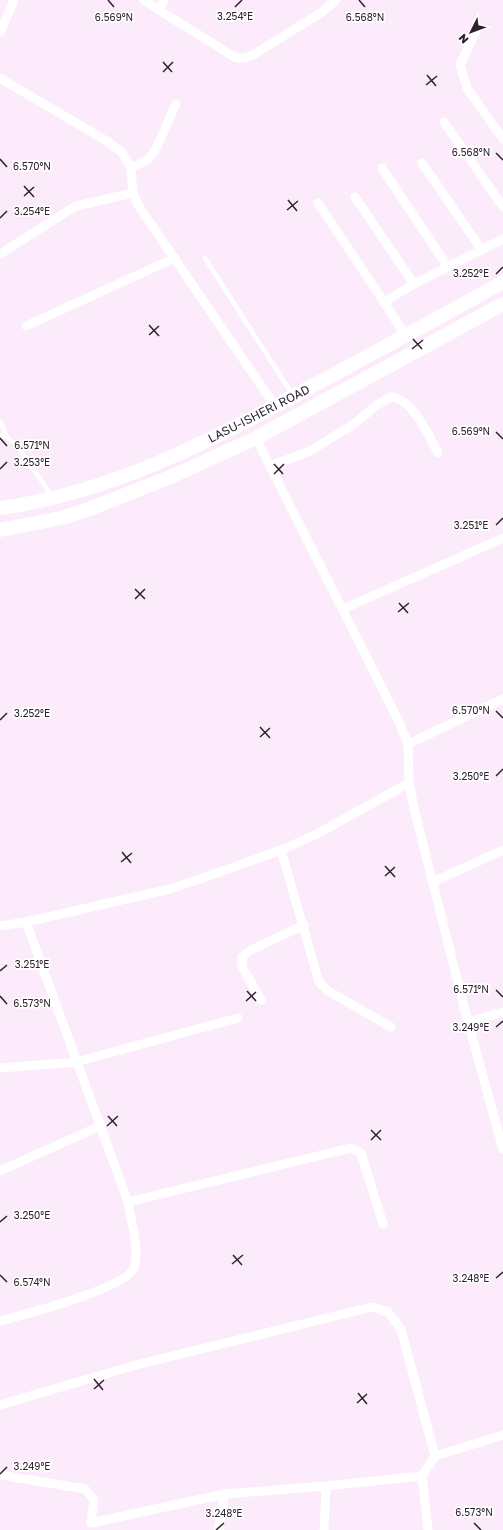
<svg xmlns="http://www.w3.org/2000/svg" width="503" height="1530" font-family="'Golos Text',sans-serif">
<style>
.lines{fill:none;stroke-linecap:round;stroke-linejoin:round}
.service{stroke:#fff;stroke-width:4.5}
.minor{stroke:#fff;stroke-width:9}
.primary{stroke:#fff;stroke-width:14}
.ticks{fill:none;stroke:#2d222d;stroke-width:1.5}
.labels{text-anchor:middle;stroke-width:3.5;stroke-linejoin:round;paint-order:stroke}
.street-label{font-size:12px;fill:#2d222d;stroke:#fff}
.ticks-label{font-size:10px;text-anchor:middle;fill:#2d222d;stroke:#fff;stroke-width:3.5;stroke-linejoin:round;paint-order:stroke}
</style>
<rect width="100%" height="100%" fill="#fcebfb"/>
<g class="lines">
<g class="service">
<polyline points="205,258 292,394"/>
<polyline points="0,421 7,437"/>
<polyline points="0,436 7,437 17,446 52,496"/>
</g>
<g class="minor">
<polyline points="144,0 159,10 164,0"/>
<polyline points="159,10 236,58 245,58 255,54 322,12 336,0"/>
<polyline points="477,29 460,65 467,88 503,139"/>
<polyline points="0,32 14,0"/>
<polyline points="0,78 105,140 122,152 131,168 133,193 138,205 275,406"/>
<polyline points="444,122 503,207"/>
<polyline points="422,163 481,249"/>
<polyline points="131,168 147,160 155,151 176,104"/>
<polyline points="382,168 448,267"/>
<polyline points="355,197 414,284"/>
<polyline points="318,203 384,302"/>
<polyline points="0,254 76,206 133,193"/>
<polyline points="26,326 175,258"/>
<polyline points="406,336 384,302 414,284 503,239"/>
<polyline points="256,438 399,722 408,744 409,783 414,808 468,1022 503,1149"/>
<path d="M270,466L310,451L354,424L377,405L391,397C412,398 429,436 438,453"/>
<polyline points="343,609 503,538"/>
<polyline points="408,744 503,699"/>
<polyline points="281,850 319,982 328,991 391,1027"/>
<polyline points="433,882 503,850"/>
<polyline points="0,926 26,922 170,889 203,878 281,850 315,835 409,783"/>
<polyline points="261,1000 242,967 242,957 251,950 304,925"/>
<polyline points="468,1022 503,1012"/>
<polyline points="0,1068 76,1062 238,1018"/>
<polyline points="0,1171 100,1126"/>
<polyline points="128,1202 351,1148 361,1153 383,1224"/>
<path d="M0,1321C23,1315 127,1288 134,1268C140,1249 131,1221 128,1202L26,922"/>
<polyline points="0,1405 136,1365 372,1307 388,1312 401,1329 435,1456"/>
<polyline points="0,1475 85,1489 94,1500 91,1523 225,1494 326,1486 422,1476 435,1456 503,1435"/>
<polyline points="422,1476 428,1530"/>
<polyline points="218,1530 225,1494"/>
<polyline points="324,1530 326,1486"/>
</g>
<g class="primary">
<path d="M0,508C110,493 207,443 303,391C370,355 437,319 503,282"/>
<polyline points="0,530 62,518 92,508 175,475 256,438 503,304"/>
</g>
</g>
<path class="ticks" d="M108,0L114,7M359,0L365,7M235,7L242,0M163,62L172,72M163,72L173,62M427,75L436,86M426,85L437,76M496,153L503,160M0,159L7,167M24,186L34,197M24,196L34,187M288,200L297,211M287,210L298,201M0,218L7,211M496,274L503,267M149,325L159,336M149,335L159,326M413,339L422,349M412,349L423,340M496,432L503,439M0,438L7,446M274,464L283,474M0,469L7,462M274,474L284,464M496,525L503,518M135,589L145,599M135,599L145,589M399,603L408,613M398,612L409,603M496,711L503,718M0,720L7,713M260,727L270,738M260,737L270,728M496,776L503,769M122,852L131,863M121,862L132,853M385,866L395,877M385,876L395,867M0,971L7,965M496,990L503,997M247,991L256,1001M0,996L7,1004M246,1001L256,992M496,1027L503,1021M108,1116L117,1126M107,1126L118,1116M371,1130L381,1140M371,1140L381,1130M0,1222L7,1216M233,1255L242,1265M232,1264L243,1255M0,1275L7,1282M496,1278L503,1272M94,1379L103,1390M94,1389L104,1380M358,1393L367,1404M357,1403L367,1394M0,1474L7,1467M474,1523L481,1530M216,1530L224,1523"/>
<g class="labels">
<g class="street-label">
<text transform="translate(259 414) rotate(-27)" y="4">LASU-ISHERI ROAD</text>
</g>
</g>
<g class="ticks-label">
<text x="235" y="20">3.254°E</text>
<text x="114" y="21">6.569°N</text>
<text x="365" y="21">6.568°N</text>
<text x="471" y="156">6.568°N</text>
<text x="32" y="170">6.570°N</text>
<text x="32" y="215">3.254°E</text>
<text x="471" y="277">3.252°E</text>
<text x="471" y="435">6.569°N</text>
<text x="32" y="449">6.571°N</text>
<text x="32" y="466">3.253°E</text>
<text x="471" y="529">3.251°E</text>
<text x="471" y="714">6.570°N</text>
<text x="32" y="717">3.252°E</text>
<text x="471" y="780">3.250°E</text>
<text x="32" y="968">3.251°E</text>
<text x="471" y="993">6.571°N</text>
<text x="32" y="1007">6.573°N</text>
<text x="471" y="1031">3.249°E</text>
<text x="32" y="1219">3.250°E</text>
<text x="471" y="1282">3.248°E</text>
<text x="32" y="1286">6.574°N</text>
<text x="32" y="1470">3.249°E</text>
<text x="474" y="1516">6.573°N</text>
<text x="224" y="1517">3.248°E</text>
</g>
<g transform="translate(471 32) rotate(228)" stroke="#ffffff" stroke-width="3" paint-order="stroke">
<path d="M0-3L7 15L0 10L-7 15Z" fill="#2d222d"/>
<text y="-6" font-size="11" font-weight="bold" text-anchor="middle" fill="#2d222d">N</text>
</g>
</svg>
